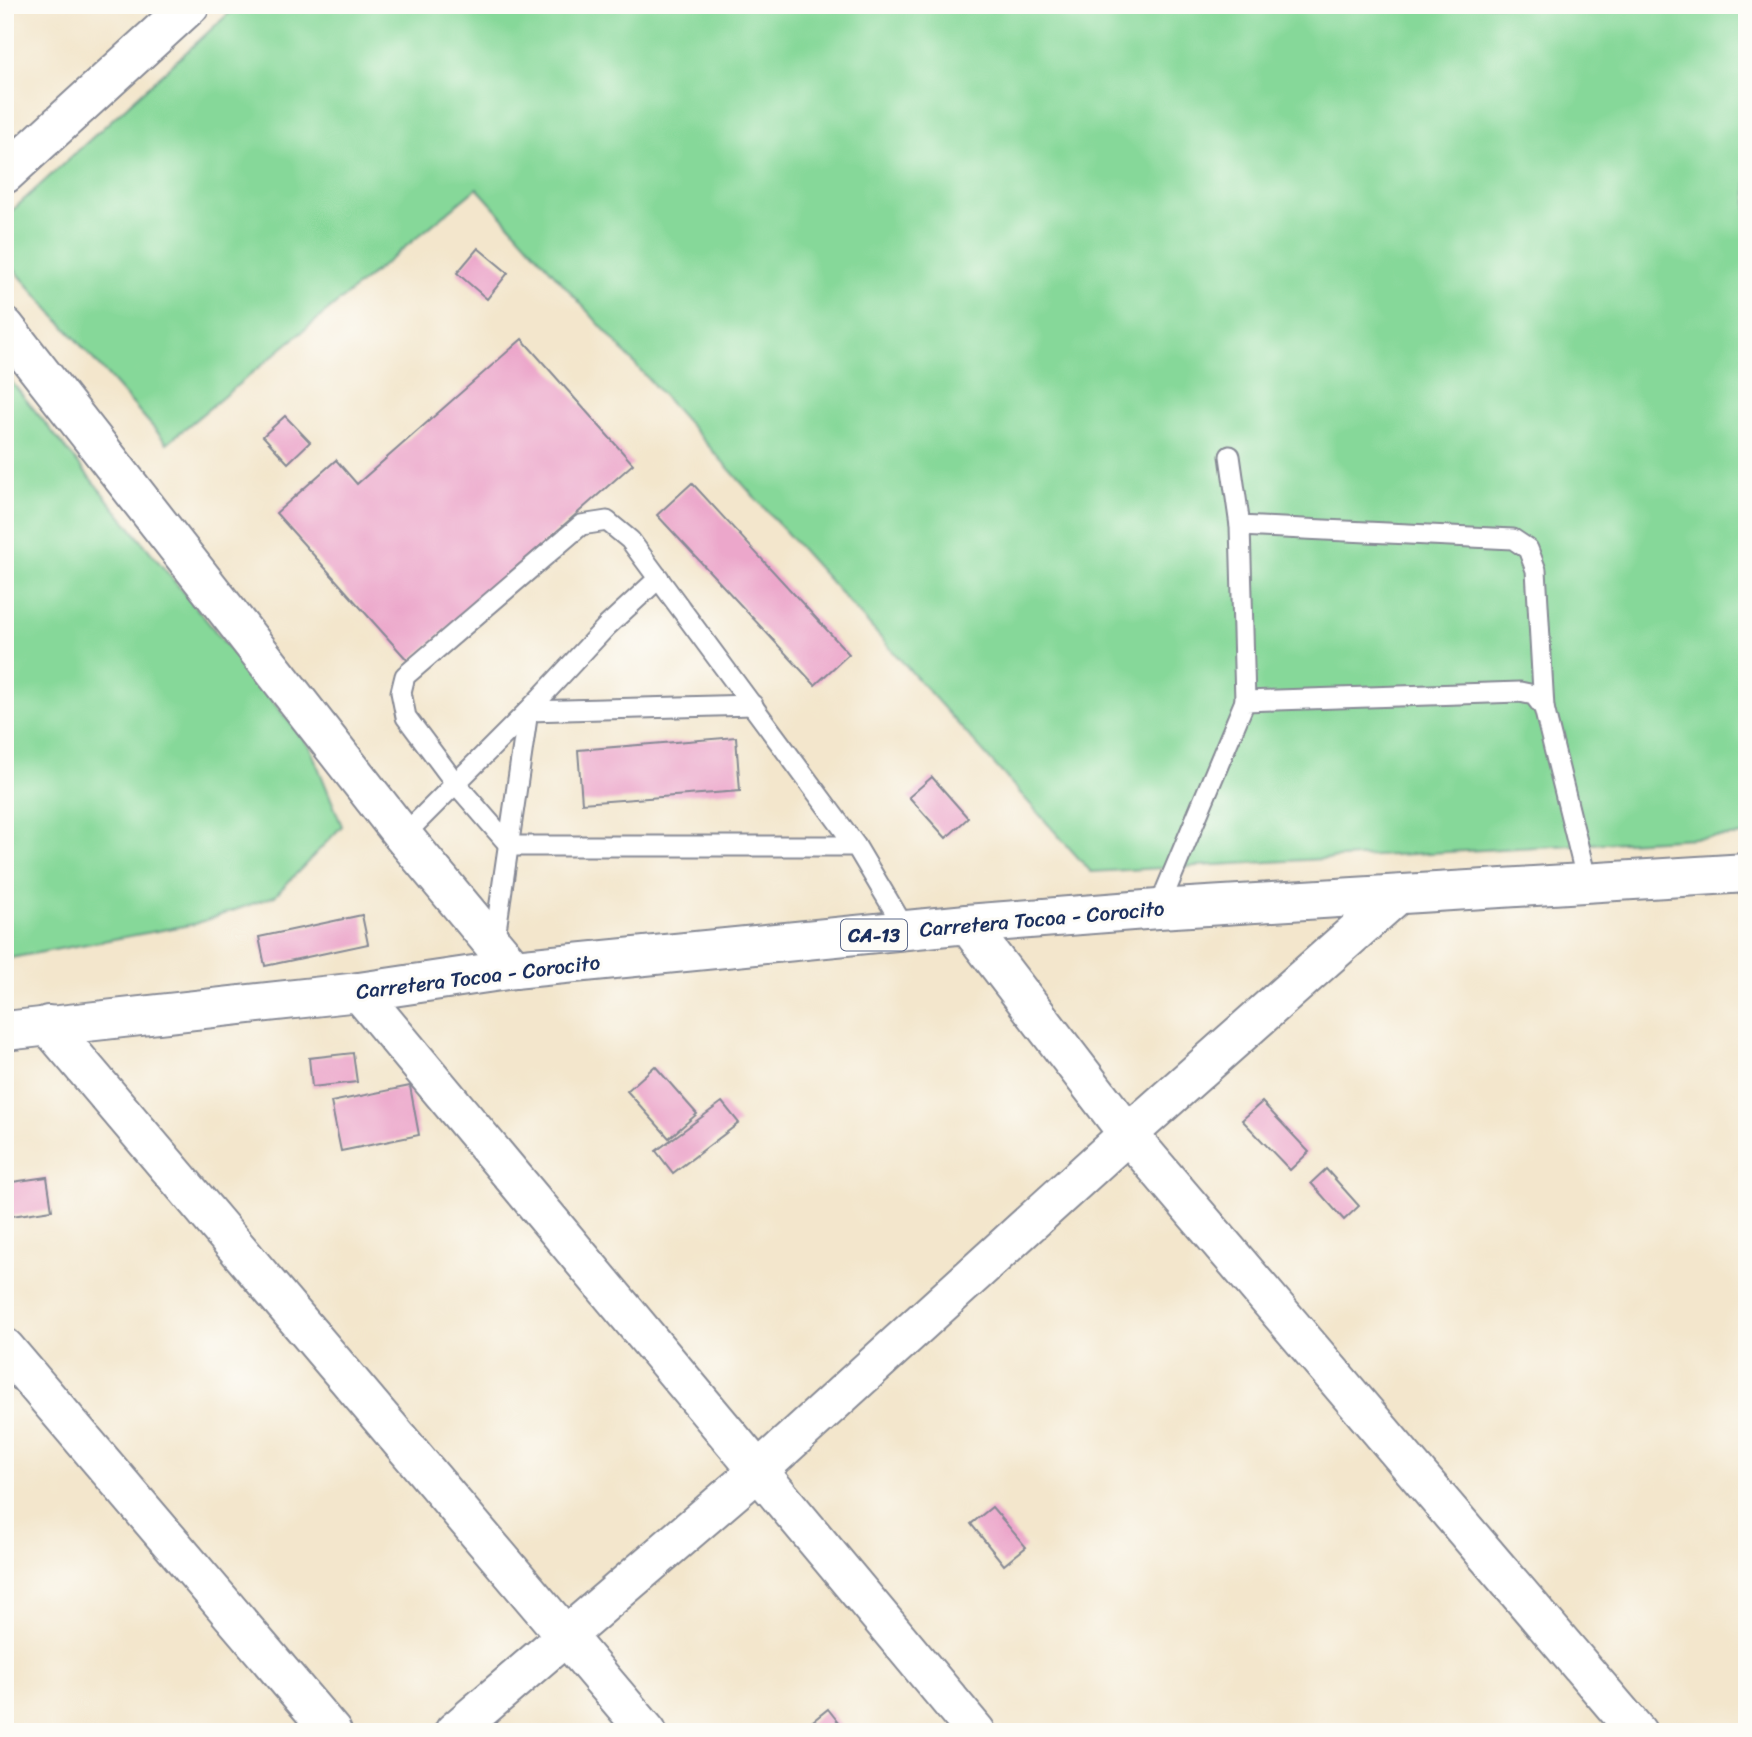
<svg xmlns="http://www.w3.org/2000/svg" width="1752" height="1737" font-family="Sriracha,sans-serif">
<style>
.green{fill:#86d899;stroke:#50847c;stroke-width:2}
.building{fill:#eca7cb}
.lines{fill:none;stroke-linecap:round;stroke-linejoin:round}
.lane-casing{stroke:#878a95;stroke-width:23}
.street-casing{stroke:#878a95;stroke-width:42}
.secondary-casing{stroke:#878a95;stroke-width:42}
.primary-casing{stroke:#878a95;stroke-width:42}
.lane{stroke:#fff;stroke-width:19}
.street{stroke:#fff;stroke-width:38}
.secondary{stroke:#fff;stroke-width:38}
.primary{stroke:#fff;stroke-width:38}
.labels{text-anchor:middle;stroke-width:6;stroke-linejoin:round;paint-order:stroke}
.shield{fill:#fdfcf7;stroke:#5f6c8c;stroke-width:2}
.shield-label{font-size:19px;font-weight:bold;fill:#1b2f5e}
.street-label{font-size:21px;fill:#1b2f5e;stroke:#fdfcf7}
</style>
<rect width="100%" height="100%" fill="#fdfcf7"/>
<filter id="ink" filterUnits="userSpaceOnUse"><feTurbulence type="fractalNoise" baseFrequency=".0143" numOctaves="2"/><feDisplacementMap in="SourceGraphic" scale="14" xChannelSelector="R" yChannelSelector="G"/><feConvolveMatrix kernelMatrix="1 2 1 2 8 2 1 2 1" color-interpolation-filters="sRGB"/></filter>
<filter id="wash" filterUnits="userSpaceOnUse"><feTurbulence type="fractalNoise" baseFrequency=".00686" numOctaves="4" result="noise"/><feDisplacementMap in="SourceGraphic" scale="28" xChannelSelector="R" yChannelSelector="G"/><feGaussianBlur stdDeviation="1.57" result="paint"/><feColorMatrix in="noise" values="0 0 0 0 0 0 0 0 0 0 0 0 0 0 0 0 0 1.4 0 .05"/><feComposite in="paint" operator="in"/></filter>
<g filter="url(#wash)">
<rect width="100%" height="100%" fill="#f3e6cc"/>
<g class="green">
<polygon points="238,5 1747,5 1747,835 1091,872 477,188 167,443 5,259 5,217"/>
<polygon points="5,374 310,747 342,826 275,896 195,924 5,959"/>
</g>
<g id="blocks">
<g class="building">
<polygon points="478,248 508,273 487,299 457,273"/>
<polygon points="522,339 633,464 409,662 276,513 336,460 357,484"/>
<polygon points="285,416 310,442 288,463 263,436"/>
<polygon points="692,483 849,654 815,685 657,515"/>
<polygon points="736,737 740,791 582,803 578,750"/>
<polygon points="932,777 968,818 946,838 909,797"/>
<polygon points="362,915 368,944 265,966 259,937"/>
<polygon points="353,1053 357,1082 312,1087 309,1058"/>
<polygon points="655,1066 697,1114 669,1138 627,1091"/>
<polygon points="410,1086 419,1135 341,1151 331,1102"/>
<polygon points="722,1102 739,1123 673,1173 656,1151"/>
<polygon points="1262,1102 1309,1152 1290,1170 1242,1120"/>
<polygon points="1326,1169 1359,1206 1344,1220 1311,1183"/>
<polygon points="47,1177 52,1210 5,1217 5,1183"/>
<polygon points="992,1507 1026,1547 1004,1565 971,1524"/>
<polygon points="828,1709 846,1732 799,1732"/>
</g>
</g>
</g>
<g filter="url(#ink)">
<use href="#blocks" fill-opacity="0" stroke="#878a95" stroke-width="2"/>
<g class="lines">
<g class="lane-casing">
<g id="lane">
<polyline points="1230,456 1240,526 1245,701"/>
<polyline points="1240,526 1513,539 1528,549 1536,570 1544,708"/>
<polyline points="403,836 528,711 753,705"/>
<polyline points="856,846 510,846 456,784 406,717 401,692 405,676 581,525 607,521 630,540 856,846 907,932"/>
<polyline points="1158,909 1245,701 1520,692 1534,695 1544,708 1587,882"/>
<polyline points="494,944 528,711 607,626 659,578"/>
</g>
</g>
<g class="street-casing">
<g id="street">
<polyline points="967,924 1128,1134 1637,1732"/>
<polyline points="359,992 976,1732"/>
<polyline points="48,1025 647,1732"/>
<polyline points="5,1348 332,1732"/>
<polyline points="454,1732 758,1471 1128,1134 1397,895"/>
</g>
</g>
<g class="secondary-casing">
<g id="secondary">
<polyline points="5,174 190,5"/>
<polyline points="5,327 403,836 514,969"/>
</g>
</g>
<g class="primary-casing">
<polyline id="primary" points="5,1031 359,992 514,969 967,924 1158,909 1747,873"/>
</g>
<use href="#lane" class="lane"/>
<use href="#street" class="street"/>
<use href="#secondary" class="secondary"/>
<use href="#primary" class="primary"/>
</g>
</g>
<g class="labels">
<rect class="shield" x="841" y="919.5" width="66" height="31" rx="5"/>
<g class="shield-label">
<text x="874" y="942">CA-13</text>
</g>
<g class="street-label">
<text transform="translate(1042 919) rotate(-5)" y="7">Carretera Tocoa - Corocito</text>
<text transform="translate(478 977) rotate(-7)" y="7">Carretera Tocoa - Corocito</text>
</g>
</g>
<rect width="1752" height="1737" fill="none" stroke="#fdfcf7" stroke-width="28"/>
</svg>
